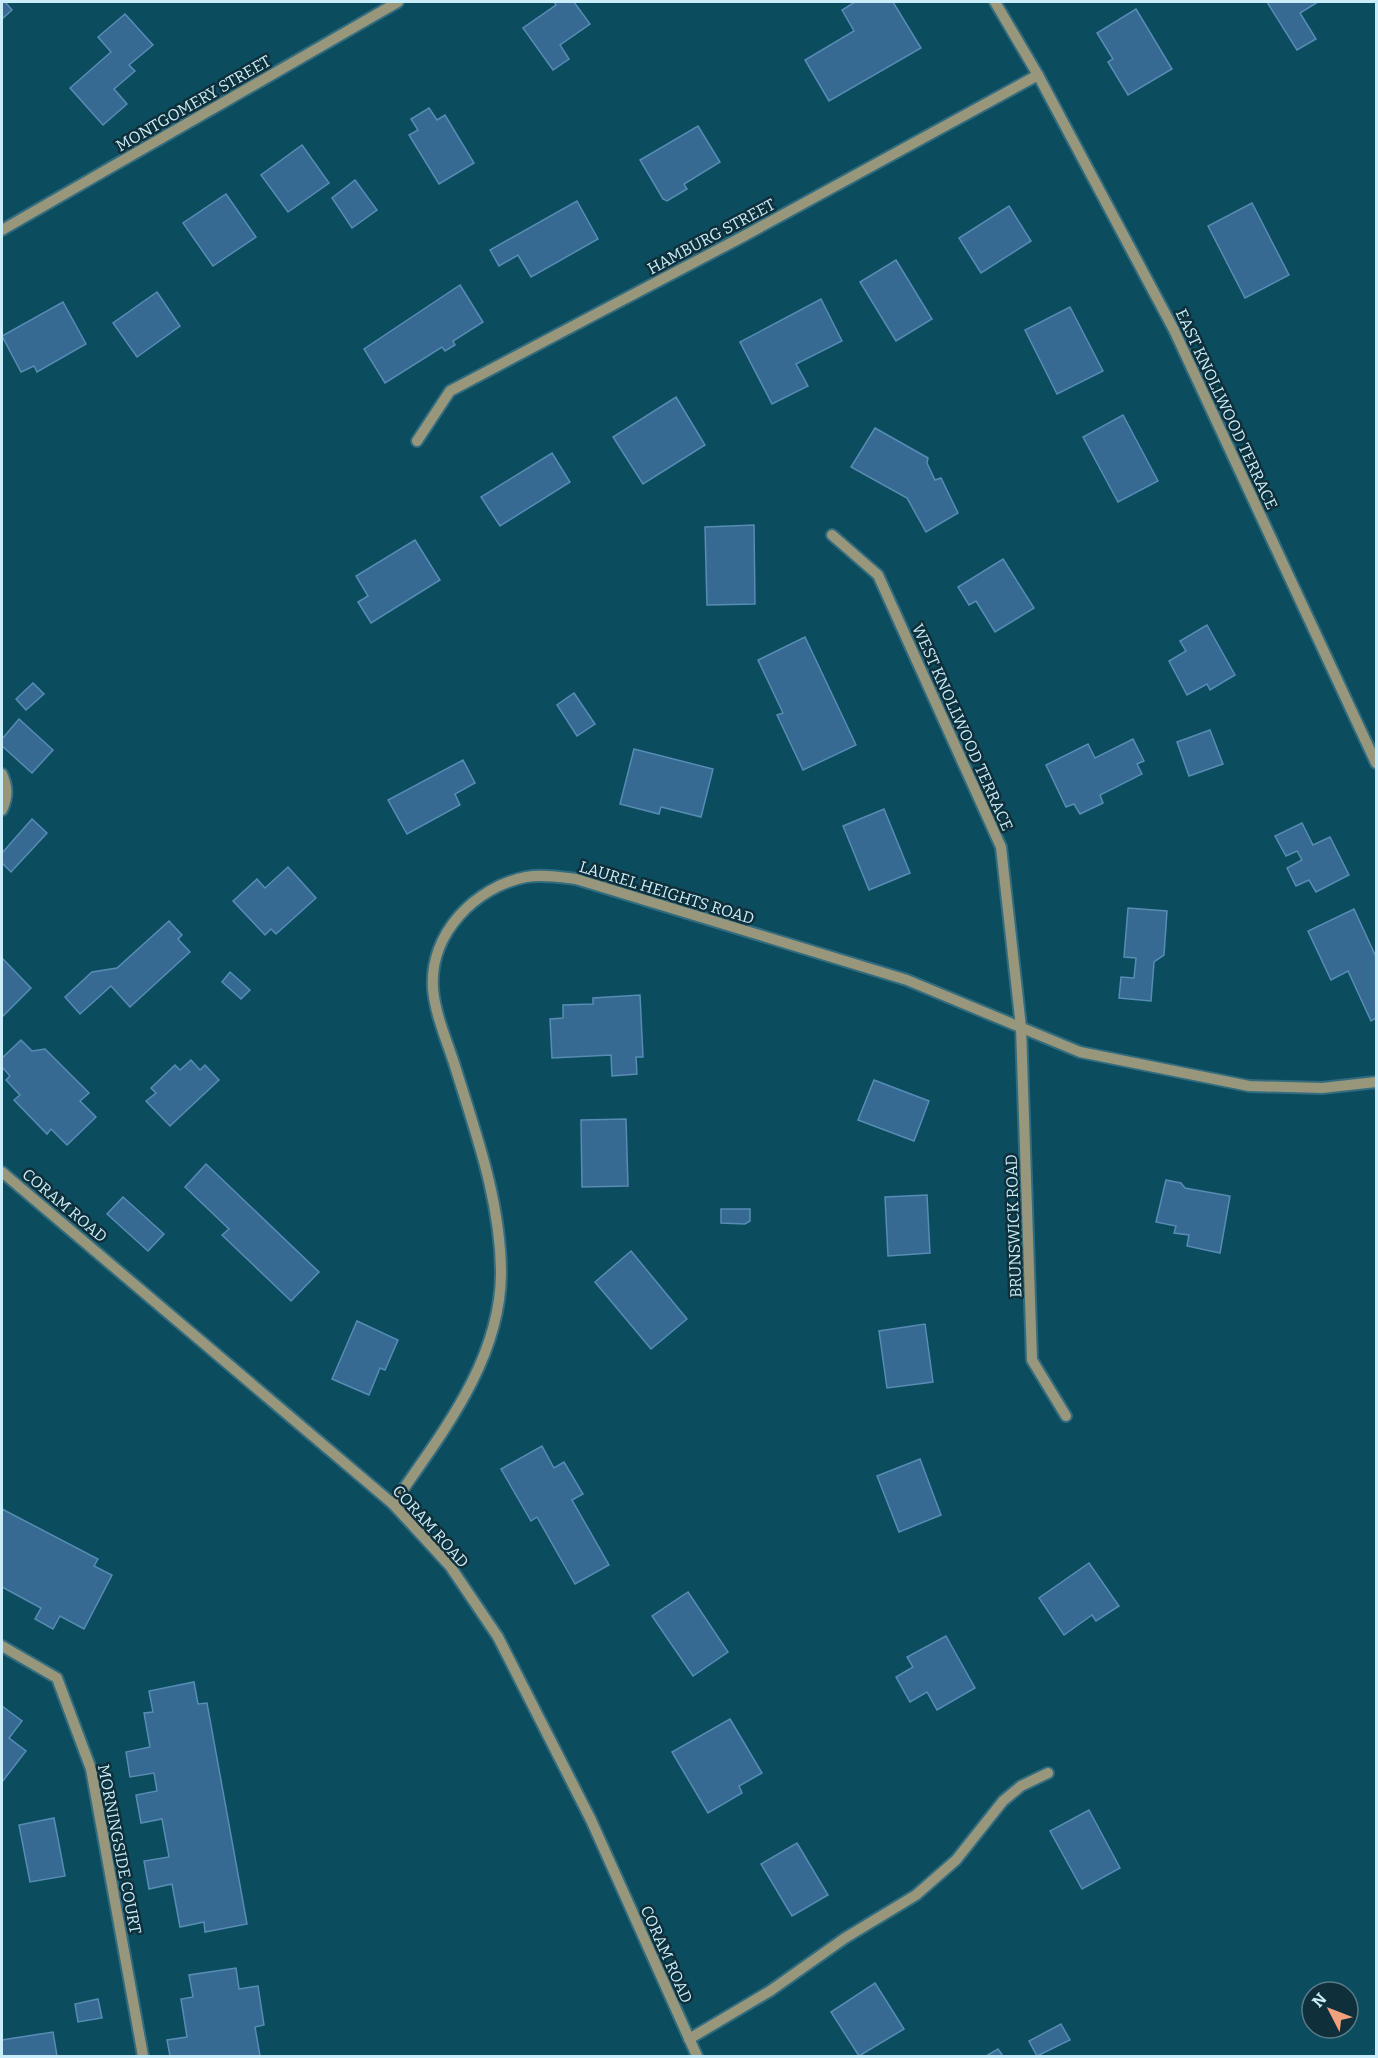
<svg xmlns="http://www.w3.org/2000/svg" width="1378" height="2058" font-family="Bitter,serif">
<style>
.building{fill:#366a92;stroke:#578cb5;stroke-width:1.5}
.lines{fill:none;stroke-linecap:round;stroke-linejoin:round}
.minor-casing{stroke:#326c7e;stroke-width:14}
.minor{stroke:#98967b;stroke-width:10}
.labels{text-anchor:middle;stroke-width:5;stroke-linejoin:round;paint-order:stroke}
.street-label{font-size:16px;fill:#c9edfb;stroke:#0f2f3a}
</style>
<rect width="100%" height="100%" fill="#0c4c5f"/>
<g class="building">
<polygon points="2,2 5,2 12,10 2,19"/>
<polygon points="554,2 574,2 590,24 560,45 569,59 553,70 523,28 556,5"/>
<polygon points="855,2 893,2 921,48 829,101 805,60 854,31 842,10"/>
<polygon points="1267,2 1318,2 1300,13 1316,39 1297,50"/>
<polygon points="1136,9 1172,69 1128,95 1108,62 1113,59 1097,33"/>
<polygon points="125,14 153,45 129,65 135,71 114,89 127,104 103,125 70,88 111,52 98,37"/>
<polygon points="429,108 437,120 445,115 474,163 439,184 409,135 418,130 411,119"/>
<polygon points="698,126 720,162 684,184 687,189 667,201 663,199 640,160"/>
<polygon points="302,145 329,183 288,212 261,175"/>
<polygon points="355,180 377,210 352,228 332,198"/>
<polygon points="226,194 256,237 213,266 183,223"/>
<polygon points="577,201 598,239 531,277 518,255 499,266 490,250"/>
<polygon points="1252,203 1289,275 1245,298 1208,226"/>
<polygon points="1009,206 1031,241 981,273 959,238"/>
<polygon points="896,260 932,319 896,341 860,282"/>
<polygon points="460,285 483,322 453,341 455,345 445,351 442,347 385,383 364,349"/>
<polygon points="157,292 180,326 137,357 113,323"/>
<polygon points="821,299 842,341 796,364 808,386 772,404 740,342"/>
<polygon points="63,302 86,344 37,372 34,366 21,372 2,336"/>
<polygon points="1070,307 1103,371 1057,394 1025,330"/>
<polygon points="676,397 705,445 643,484 613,437"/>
<polygon points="1123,415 1158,481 1118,502 1083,437"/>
<polygon points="875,428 928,458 927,463 935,480 941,478 958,513 926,532 907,498 851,467"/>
<polygon points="552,453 570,482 500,526 481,497"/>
<polygon points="754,525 755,604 707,605 705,527"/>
<polygon points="415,540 440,580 371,623 358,602 368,596 356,576"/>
<polygon points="1003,559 1034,608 995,632 976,601 969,605 958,587"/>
<polygon points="1207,625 1235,675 1210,690 1207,684 1187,695 1169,661 1186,651 1180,641"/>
<polygon points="805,637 856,745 803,770 777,715 783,713 758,660"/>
<polygon points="33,683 44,694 26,710 16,699"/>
<polygon points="574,693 595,724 577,736 557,705"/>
<polygon points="19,719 53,750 32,773 2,746 2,739"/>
<polygon points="1210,730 1223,764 1189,776 1177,742"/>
<polygon points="1133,739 1144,761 1137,764 1142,774 1100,795 1103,803 1080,814 1074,804 1066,807 1046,765 1088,744 1095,758"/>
<polygon points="634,749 713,769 701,817 661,807 659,814 620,804"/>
<polygon points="463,760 475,783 455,794 460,805 407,834 388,800"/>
<polygon points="884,809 910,873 869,890 843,826"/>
<polygon points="32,819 47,833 11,872 2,863 2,853"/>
<polygon points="1302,823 1313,845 1330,837 1349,875 1316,892 1309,880 1296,886 1287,868 1302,860 1297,851 1286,856 1275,836"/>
<polygon points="288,867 316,898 276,934 271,929 265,935 233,901 257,879 265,888"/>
<polygon points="1128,908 1167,911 1164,955 1154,962 1151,1001 1119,998 1121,977 1134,978 1136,958 1124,957"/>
<polygon points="1354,909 1376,957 1376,1018 1371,1021 1348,971 1331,980 1308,931"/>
<polygon points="169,921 182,935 178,939 190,952 130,1007 111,986 80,1014 65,997 92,972 117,968"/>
<polygon points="2,958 31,988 2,1017"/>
<polygon points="230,972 250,990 241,999 222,982"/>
<polygon points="640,995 643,1057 636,1057 637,1074 612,1076 611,1055 552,1058 550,1019 563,1018 563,1005 593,1004 593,998"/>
<polygon points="21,1040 32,1051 45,1049 89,1093 80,1101 96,1117 67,1145 51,1129 47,1134 14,1100 20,1095 6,1080 10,1076 2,1067 2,1058"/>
<polygon points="191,1060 200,1070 205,1065 219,1080 170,1126 146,1101 156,1093 151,1088 175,1065 180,1070"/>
<polygon points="874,1080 929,1101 914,1141 858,1120"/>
<polygon points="626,1119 628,1186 582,1187 581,1120"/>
<polygon points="206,1164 319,1272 291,1301 222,1235 229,1229 185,1187"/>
<polygon points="1166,1180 1181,1183 1185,1188 1230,1196 1220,1253 1187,1246 1189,1235 1174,1233 1176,1226 1156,1222"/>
<polygon points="927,1195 930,1253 888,1256 885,1197"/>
<polygon points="123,1197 164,1234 148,1251 107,1214"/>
<polygon points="721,1209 750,1209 750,1221 745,1224 721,1223"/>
<polygon points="631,1251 687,1319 651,1349 595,1282"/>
<polygon points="357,1321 398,1340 385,1370 380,1368 369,1395 332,1379"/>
<polygon points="925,1324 933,1382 887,1388 879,1331"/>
<polygon points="542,1446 554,1468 564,1462 583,1494 572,1500 609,1565 575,1584 537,1517 531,1521 501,1469"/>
<polygon points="920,1459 941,1515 899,1532 877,1476"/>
<polygon points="2,1509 98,1559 94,1566 112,1575 84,1629 60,1616 53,1629 35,1619 41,1608 2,1587"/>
<polygon points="1089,1563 1119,1606 1096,1621 1092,1615 1064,1635 1039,1598"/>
<polygon points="688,1592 728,1652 693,1676 652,1616"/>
<polygon points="946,1636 975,1688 937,1710 927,1692 910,1702 896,1677 913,1667 907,1657"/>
<polygon points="194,1682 198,1704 207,1703 247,1924 205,1932 204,1922 180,1927 172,1884 149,1889 144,1861 169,1857 162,1819 141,1823 136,1795 157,1791 154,1773 130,1777 126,1752 150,1747 144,1713 153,1712 149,1691"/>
<polygon points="2,1706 22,1721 9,1738 26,1751 2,1782"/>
<polygon points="730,1719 762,1773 739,1786 742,1793 708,1813 672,1752"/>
<polygon points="1089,1810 1120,1868 1082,1889 1050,1831"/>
<polygon points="54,1818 65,1876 30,1882 19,1825"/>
<polygon points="797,1843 828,1895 792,1916 761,1864"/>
<polygon points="236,1968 239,1989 258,1986 264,2025 255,2027 260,2056 170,2056 167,2040 187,2037 181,1999 193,1997 189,1975"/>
<polygon points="875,1983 904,2029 859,2056 831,2012"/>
<polygon points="98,1999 102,2018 78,2022 75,2004"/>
<polygon points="1061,2024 1070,2040 1037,2056 1029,2041"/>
<polygon points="53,2032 57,2056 2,2056 2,2040"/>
<polygon points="998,2049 1003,2056 986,2056"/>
</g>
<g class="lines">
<g class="minor-casing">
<g id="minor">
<polyline points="995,2 1038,75 1174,330 1376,763"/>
<polyline points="2,230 398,2"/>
<polyline points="417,441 450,391 744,236 1038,75"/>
<polyline points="832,535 878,575 1001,847 1021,1027 1032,1360 1066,1416"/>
<path d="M2,774C8,787 8,797 2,810"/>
<polyline points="2,1172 393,1504 450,1566 498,1637 591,1820 697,2056"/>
<path d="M393,1504C441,1434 500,1362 501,1274C501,1201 475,1131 454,1063C446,1039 435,1013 433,989C429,934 475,887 526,877C542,874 560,877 576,879L907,980L1080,1052L1249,1086L1322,1088L1376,1082"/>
<polyline points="2,1646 57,1678 91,1769 143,2056"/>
<polyline points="689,2039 770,1991 845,1938 916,1895 956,1860 1003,1801 1021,1786 1048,1773"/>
</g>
</g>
<use href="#minor" class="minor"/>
</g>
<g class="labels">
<g class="street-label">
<text transform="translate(193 103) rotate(-30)" y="6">MONTGOMERY STREET</text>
<text transform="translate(711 236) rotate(-28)" y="6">HAMBURG STREET</text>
<text transform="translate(1227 409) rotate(65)" y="6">EAST KNOLLWOOD TERRACE</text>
<text transform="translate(963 727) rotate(66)" y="6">WEST KNOLLWOOD TERRACE</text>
<text transform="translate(667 892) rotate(17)" y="6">LAUREL HEIGHTS ROAD</text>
<text transform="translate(65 1205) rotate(40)" y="6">CORAM ROAD</text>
<text transform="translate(1013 1226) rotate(-92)" y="6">BRUNSWICK ROAD</text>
<text transform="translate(431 1526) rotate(48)" y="6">CORAM ROAD</text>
<text transform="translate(120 1849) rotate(79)" y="6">MORNINGSIDE COURT</text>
<text transform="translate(667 1954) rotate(66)" y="6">CORAM ROAD</text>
</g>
</g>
<rect width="1378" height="2058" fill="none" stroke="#c9edfb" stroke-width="6"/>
<g transform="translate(1330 2010) rotate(312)"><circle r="28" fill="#0f2f3a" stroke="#597b87" stroke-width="1.5"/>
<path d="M0-4.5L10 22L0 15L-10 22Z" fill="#f2a17e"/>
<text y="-9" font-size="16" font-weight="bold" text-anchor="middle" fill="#c9edfb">N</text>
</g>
</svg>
